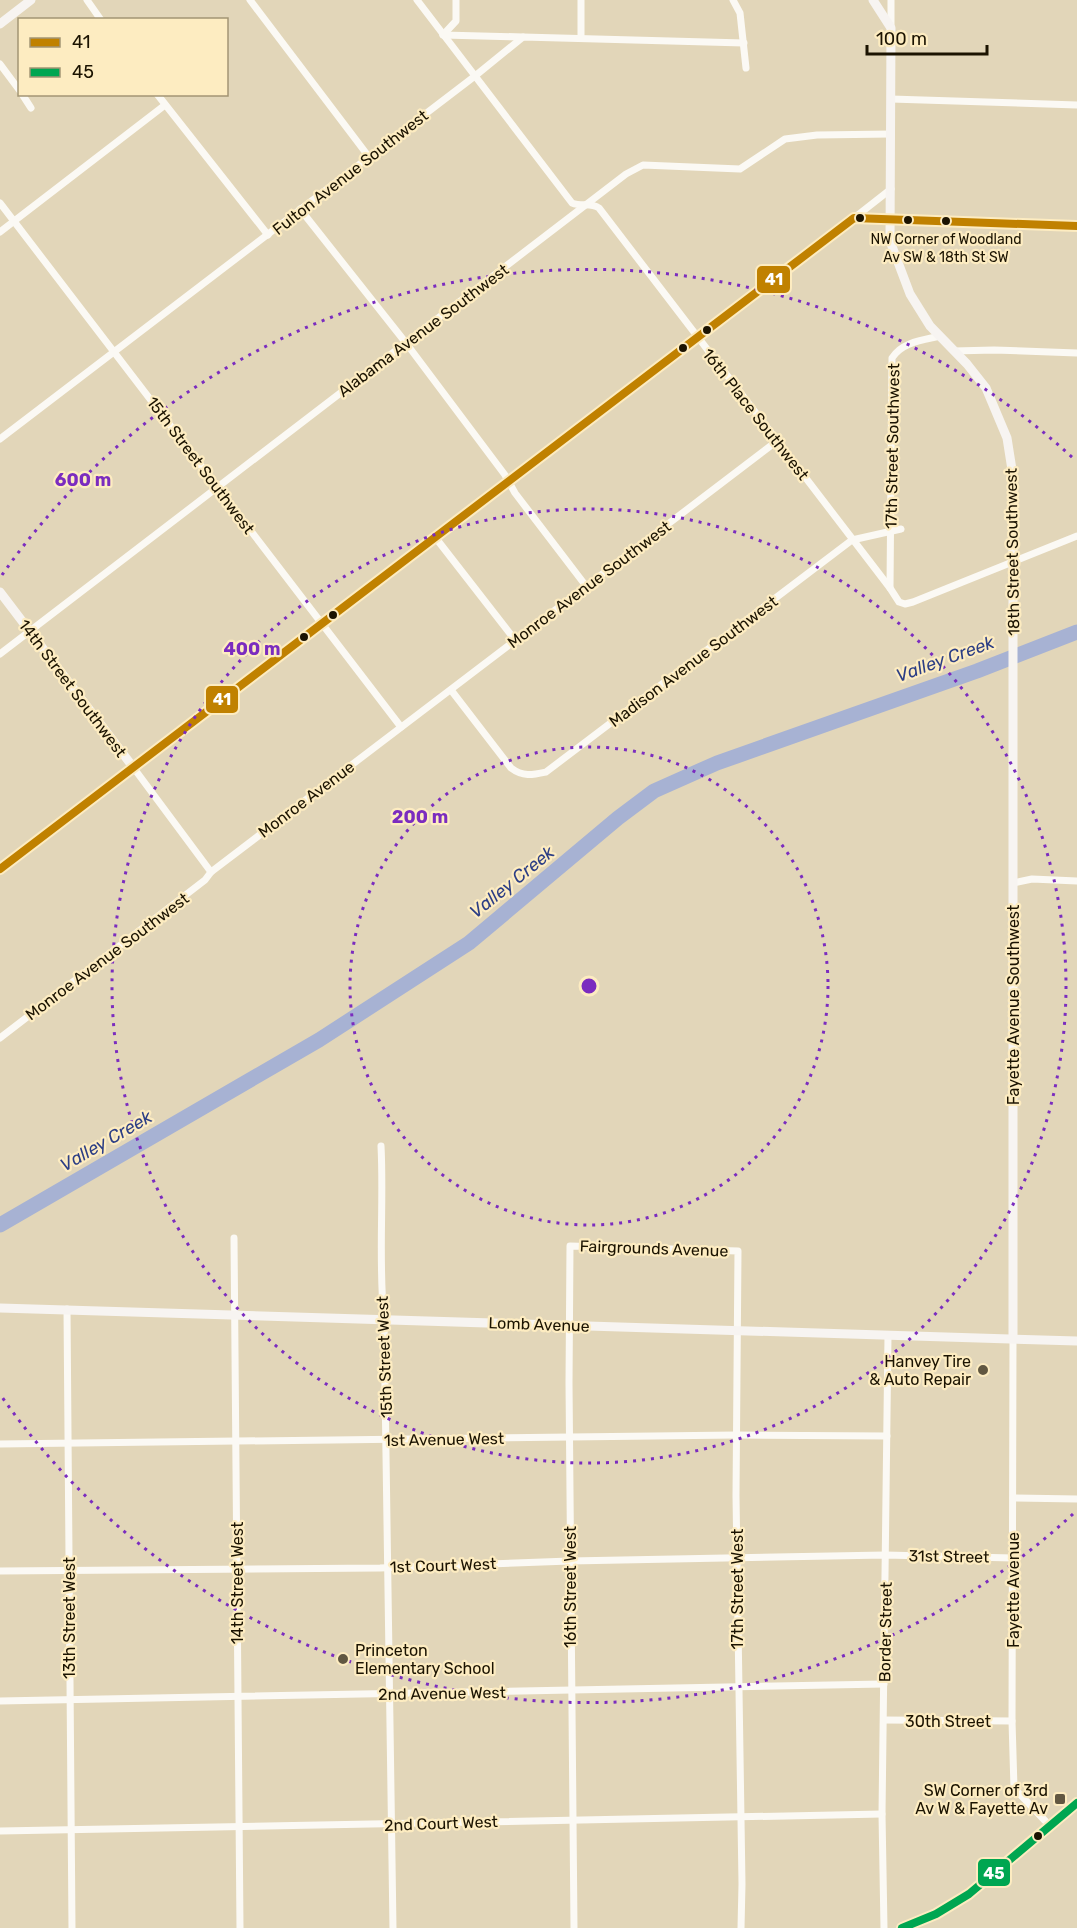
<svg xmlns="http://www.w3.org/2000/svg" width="1077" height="1928" font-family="Rubik,sans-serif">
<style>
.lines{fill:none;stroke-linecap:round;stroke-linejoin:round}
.river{stroke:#a7b2d3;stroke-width:15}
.street{stroke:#fbf9f4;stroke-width:7}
.secondary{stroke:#f7f4f1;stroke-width:9}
.primary{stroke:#f5eeee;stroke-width:10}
.bus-1-casing{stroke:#fdecc1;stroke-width:12}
.bus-2-casing{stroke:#fdecc1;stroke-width:12}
.bus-1{stroke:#c08100;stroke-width:8}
.bus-2{stroke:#00a651;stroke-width:8}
.ring{fill:none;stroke:#7b2cbf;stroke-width:3;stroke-dasharray:3 6}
.bus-dot{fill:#1b1301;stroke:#fdecc1;stroke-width:2}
.poi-dot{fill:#615741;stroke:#fdecc1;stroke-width:2}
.labels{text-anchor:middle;stroke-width:4.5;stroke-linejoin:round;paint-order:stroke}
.bus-label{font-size:14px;fill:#1b1301;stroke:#fdecc1}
.street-label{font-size:16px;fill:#1b1301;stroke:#fdecc1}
.poi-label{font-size:16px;fill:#1b1301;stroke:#fdecc1;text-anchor:end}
.water-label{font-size:18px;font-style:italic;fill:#2c3e85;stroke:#fdecc1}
.centre{fill:#7b2cbf;stroke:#fdecc1;stroke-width:3}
.ring-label{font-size:18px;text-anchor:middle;font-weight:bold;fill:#7b2cbf;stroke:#fdecc1;stroke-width:4.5;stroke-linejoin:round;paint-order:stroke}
.line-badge{stroke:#fdecc1;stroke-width:2}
.badge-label{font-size:16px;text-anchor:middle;font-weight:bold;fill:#fff}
</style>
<rect width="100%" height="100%" fill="#e2d6b9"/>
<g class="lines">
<polyline class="river" points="0,1225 319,1040 469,943 618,818 654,791 717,763 977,671 1077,632"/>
<g class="street">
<polyline points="87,0 101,20"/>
<polyline points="250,0 369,157"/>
<path d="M417,0L572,203C582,207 591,202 599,208L890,588L899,602L905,604L913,602L1077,536"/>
<polyline points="581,0 581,38"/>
<polyline points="733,0 740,13 746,68"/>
<polyline points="891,0 891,27"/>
<polyline points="443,35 523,37"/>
<polyline points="443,35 456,21 456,0"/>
<polyline points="0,64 20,91"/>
<polyline points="22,94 31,108"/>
<polyline points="157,94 268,235"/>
<polyline points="891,99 1077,105"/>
<polyline points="0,203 401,727"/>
<polyline points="300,209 406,343 505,475 515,493 586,586"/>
<polyline points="854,218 891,189"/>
<polyline points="0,232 165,105"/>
<polyline points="954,351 994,350 1077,353"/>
<polyline points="0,439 475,76 523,37 744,43"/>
<polyline points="435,537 515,640"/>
<path d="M890,588L892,358C902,342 923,340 940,336"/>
<polyline points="0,654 626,174 643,165 740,169 785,139 817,135 891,134"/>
<path d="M451,690L511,768C523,777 532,775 546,772L852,540L901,529"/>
<polyline points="133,767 211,872"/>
<polyline points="1013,883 1032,879 1077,881"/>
<polyline points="0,1038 205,880 211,872 777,441"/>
<path d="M381,1146C384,1203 378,1262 384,1319L393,1928"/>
<polyline points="234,1238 240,1928"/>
<polyline points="67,1309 72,1928"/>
<polyline points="1013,1339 1012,1721 1014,1788 1050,1826"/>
<polyline points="0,1444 736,1435 887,1436"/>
<polyline points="1013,1498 1077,1499"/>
<polyline points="0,1571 380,1568 570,1561 885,1555 1013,1558"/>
<polyline points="0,1701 884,1684"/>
<polyline points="884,1720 1012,1721"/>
<path d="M0,1831C294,1828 588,1818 882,1814"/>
<polyline points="574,1928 569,1383 570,1246 738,1251 736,1496 742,1884 741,1928"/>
<polyline points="884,1928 882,1814 888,1336"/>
</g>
<g class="secondary">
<polyline points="873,0 891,28 890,241 910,294 930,326 967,364 986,388 1007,438 1013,476 1013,1339"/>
<polyline points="0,24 31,0"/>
<polyline points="0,592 133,767"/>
<polyline points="0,869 854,218 1077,226"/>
<polyline points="0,1308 1077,1341"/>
</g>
<polyline class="primary" points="902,1928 936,1914 969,1894 1077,1803"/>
<g class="bus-1-casing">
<polyline id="bus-1" points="0,869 854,218 1077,226"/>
</g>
<g class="bus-2-casing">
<polyline id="bus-2" points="902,1928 936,1914 969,1894 1077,1803"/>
</g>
<use href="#bus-1" class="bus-1"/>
<use href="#bus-2" class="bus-2"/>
</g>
<g class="ring">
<circle cx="589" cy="986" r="239"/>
<circle cx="589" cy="986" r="477"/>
<path d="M1073 1514A716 716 0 0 1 2 1397M2 575A716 716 0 0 1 1073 458"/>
</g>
<g class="bus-dot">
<circle cx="860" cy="218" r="5"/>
<circle cx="908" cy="220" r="5"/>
<circle cx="946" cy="221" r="5"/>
<circle cx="707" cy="330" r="5"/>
<circle cx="683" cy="348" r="5"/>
<circle cx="333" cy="615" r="5"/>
<circle cx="304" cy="637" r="5"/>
<circle cx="1038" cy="1836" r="5"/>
</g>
<g class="poi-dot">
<circle cx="983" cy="1370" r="6"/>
<circle cx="343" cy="1659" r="6"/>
<rect x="1054" y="1793" width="12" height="12" rx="3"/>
</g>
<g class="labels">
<g class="bus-label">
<text x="946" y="244">NW Corner of Woodland<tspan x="946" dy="18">Av SW &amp; 18th St SW</tspan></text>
</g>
<g class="street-label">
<text transform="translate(350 172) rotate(-38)" y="6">Fulton Avenue Southwest</text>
<text transform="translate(423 330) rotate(-37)" y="6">Alabama Avenue Southwest</text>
<text transform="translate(756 414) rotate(52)" y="6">16th Place Southwest</text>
<text transform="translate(892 446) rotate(-89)" y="6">17th Street Southwest</text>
<text transform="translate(201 465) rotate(53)" y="6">15th Street Southwest</text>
<text transform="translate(1012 552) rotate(-91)" y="6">18th Street Southwest</text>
<text transform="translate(589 584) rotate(-37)" y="6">Monroe Avenue Southwest</text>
<text transform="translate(693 661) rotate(-37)" y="6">Madison Avenue Southwest</text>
<text transform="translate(73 688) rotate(53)" y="6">14th Street Southwest</text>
<text transform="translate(306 799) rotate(-37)" y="6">Monroe Avenue</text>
<text transform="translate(107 956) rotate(-37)" y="6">Monroe Avenue Southwest</text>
<text transform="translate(1013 1005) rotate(-90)" y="6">Fayette Avenue Southwest</text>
<text transform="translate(654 1248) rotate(2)" y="6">Fairgrounds Avenue</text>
<text transform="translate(539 1324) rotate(2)" y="6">Lomb Avenue</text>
<text transform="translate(384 1357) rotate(-92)" y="6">15th Street West</text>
<text transform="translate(444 1439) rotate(-1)" y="6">1st Avenue West</text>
<text transform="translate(949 1556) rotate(1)" y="6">31st Street</text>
<text transform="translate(443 1565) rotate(-2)" y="6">1st Court West</text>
<text transform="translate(237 1583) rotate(-90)" y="6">14th Street West</text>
<text transform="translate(570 1587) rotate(-90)" y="6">16th Street West</text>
<text transform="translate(737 1589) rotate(-90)" y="6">17th Street West</text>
<text transform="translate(1013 1590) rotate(-90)" y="6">Fayette Avenue</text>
<text transform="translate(69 1618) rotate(-90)" y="6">13th Street West</text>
<text transform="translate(885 1632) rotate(-89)" y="6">Border Street</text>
<text transform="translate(442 1693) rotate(-1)" y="6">2nd Avenue West</text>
<text x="948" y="1727">30th Street</text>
<text transform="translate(441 1823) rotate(-2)" y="6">2nd Court West</text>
</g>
<g class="poi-label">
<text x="971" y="1367">Hanvey Tire<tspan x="971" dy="18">&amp; Auto Repair</tspan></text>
<text x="355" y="1656" text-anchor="start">Princeton<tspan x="355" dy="18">Elementary School</tspan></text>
<text x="1048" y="1796">SW Corner of 3rd<tspan x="1048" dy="18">Av W &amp; Fayette Av</tspan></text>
</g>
<g class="water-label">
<text transform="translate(945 659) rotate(-20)" y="6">Valley Creek</text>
<text transform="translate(512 882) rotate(-39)" y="6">Valley Creek</text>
<text transform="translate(106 1141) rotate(-30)" y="6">Valley Creek</text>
</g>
</g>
<circle cx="589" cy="986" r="9" class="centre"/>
<g class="ring-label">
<text x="83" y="486">600 m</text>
<text x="252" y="655">400 m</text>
<text x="420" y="823">200 m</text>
</g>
<g class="line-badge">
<rect x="756" y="265" width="35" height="29" rx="6" fill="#c08100"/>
<rect x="205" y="685" width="34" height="29" rx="6" fill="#c08100"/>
<rect x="977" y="1858" width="34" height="29" rx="6" fill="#00a651"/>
</g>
<g class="badge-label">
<text x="774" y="285">41</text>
<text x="222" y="705">41</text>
<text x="994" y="1879">45</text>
</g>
<rect x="18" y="18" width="210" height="78" fill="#fdecc1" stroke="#a39574" stroke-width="1.5"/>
<rect x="30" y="38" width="30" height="9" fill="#c08100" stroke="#a39574" stroke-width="1.5"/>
<text x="72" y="48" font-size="18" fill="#1b1301">41</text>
<rect x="30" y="68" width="30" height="9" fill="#00a651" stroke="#a39574" stroke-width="1.5"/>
<text x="72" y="78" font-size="18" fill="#1b1301">45</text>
<path d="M867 45v9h120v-9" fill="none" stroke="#1b1301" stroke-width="3"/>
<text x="876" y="45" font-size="18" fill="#1b1301" stroke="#fdecc1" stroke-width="4.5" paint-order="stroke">100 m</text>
</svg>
